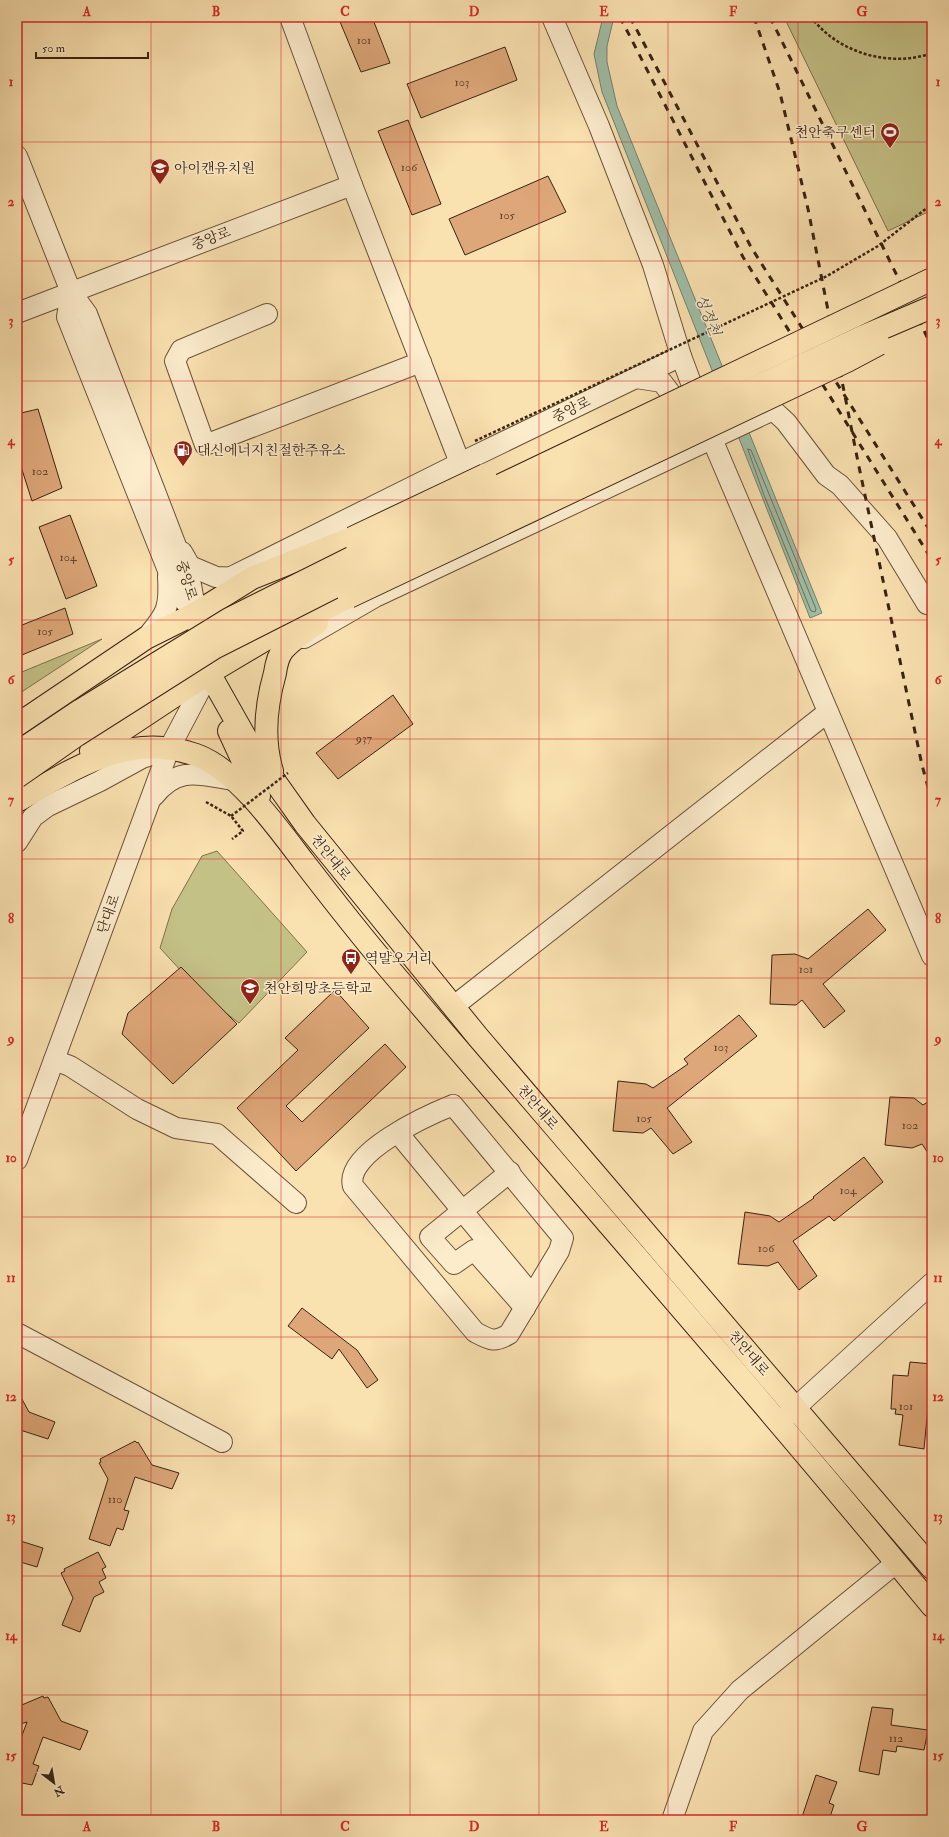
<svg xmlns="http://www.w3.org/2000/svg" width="949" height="1837" font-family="'IM FELL Double Pica','Noto Serif KR',serif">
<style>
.green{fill:#c4c187;stroke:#7e724c}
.water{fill:#9fbea7;stroke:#76806b}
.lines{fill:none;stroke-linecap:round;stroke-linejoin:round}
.shore{stroke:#6c705c;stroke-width:1}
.building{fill:#dea779;stroke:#392312}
.minor-casing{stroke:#69523a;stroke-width:22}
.major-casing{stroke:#392312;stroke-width:24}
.path{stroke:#392312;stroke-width:2.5;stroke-dasharray:3 2;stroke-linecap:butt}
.minor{stroke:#fceccc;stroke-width:20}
.major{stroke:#fae1b0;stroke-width:22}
.rail{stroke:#392312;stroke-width:3;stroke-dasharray:7 7;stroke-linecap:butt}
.major-bridge-casing{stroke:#392312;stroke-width:24;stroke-linecap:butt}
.path-bridge{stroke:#392312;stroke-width:2.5;stroke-dasharray:3 2;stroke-linecap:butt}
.major-bridge{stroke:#fae1b0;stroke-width:22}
.grid{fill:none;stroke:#d62828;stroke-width:1;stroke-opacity:0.55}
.labels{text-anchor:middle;stroke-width:3;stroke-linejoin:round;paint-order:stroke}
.number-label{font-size:12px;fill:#62442c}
.poi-label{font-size:14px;fill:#392312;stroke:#fceccc;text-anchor:start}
.street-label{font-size:14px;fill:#392312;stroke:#fceccc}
.water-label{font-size:15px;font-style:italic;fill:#58523f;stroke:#fceccc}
.neatline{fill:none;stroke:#d62828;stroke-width:1.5}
.grid-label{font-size:13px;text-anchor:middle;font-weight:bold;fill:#d62828}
</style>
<rect width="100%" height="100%" fill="#fae1b0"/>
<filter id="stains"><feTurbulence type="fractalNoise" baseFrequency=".005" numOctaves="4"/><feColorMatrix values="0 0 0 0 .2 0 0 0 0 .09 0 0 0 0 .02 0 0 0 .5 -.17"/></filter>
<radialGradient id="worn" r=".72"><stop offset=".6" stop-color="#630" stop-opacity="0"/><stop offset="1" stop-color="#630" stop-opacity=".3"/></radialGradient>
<g class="green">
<polygon points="784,17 932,17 932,210 888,231"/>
<polygon points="102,639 17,695 17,674"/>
<polygon points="217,851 307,952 239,1023 205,997 160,948 172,909 202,856"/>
</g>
<polygon class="water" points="603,17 614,17 607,46 607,62 617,106 822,613 810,618 602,92 594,54"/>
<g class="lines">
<polygon class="shore" points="748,449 751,450 816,609 815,612 811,611 764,495"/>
</g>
<g class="building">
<polygon points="338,17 372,17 390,63 361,72"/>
<polygon points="505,47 517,80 421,118 407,84"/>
<polygon points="408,120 441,204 412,215 378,131"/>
<polygon points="548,176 566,212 465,255 449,219"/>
<polygon points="38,409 62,488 32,501 17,454 17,414"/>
<polygon points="70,515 97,586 66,599 39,527"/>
<polygon points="65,608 73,634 17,657 17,627"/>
<polygon points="393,695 413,724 338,779 316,753"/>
<polygon points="868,909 886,930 823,984 845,1011 824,1028 802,1000 796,1005 770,1004 772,955 795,954 808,959"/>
<polygon points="181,967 237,1024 173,1084 122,1034 128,1013"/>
<polygon points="335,990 369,1028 286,1106 302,1122 385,1044 406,1067 296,1171 237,1108 298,1050 285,1038"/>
<polygon points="739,1015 757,1036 667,1108 692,1142 673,1154 651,1128 643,1133 613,1131 618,1081 646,1084 653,1088 688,1064 684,1059"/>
<polygon points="890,1097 914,1098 923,1105 932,1099 932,1159 922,1144 912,1148 885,1145"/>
<polygon points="864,1157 883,1182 834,1221 829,1216 793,1241 817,1276 799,1290 778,1262 768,1266 738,1264 745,1212 770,1216 779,1222 814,1198 813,1197"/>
<polygon points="302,1308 357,1350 378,1380 367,1388 339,1349 332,1359 288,1326"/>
<polygon points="910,1362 932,1364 932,1404 928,1407 924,1449 899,1445 903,1415 895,1414 896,1409 891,1409 893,1375 908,1376"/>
<polygon points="17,1390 29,1412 55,1422 48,1439 17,1429"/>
<polygon points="135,1441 137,1443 138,1442 152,1465 179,1473 172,1489 135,1477 124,1510 129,1511 123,1530 117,1528 110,1546 89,1539 108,1479 99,1463 101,1462 100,1459"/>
<polygon points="17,1540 43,1548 37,1567 17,1561"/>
<polygon points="98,1552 106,1567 102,1569 106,1578 99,1582 104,1592 94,1597 80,1632 62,1625 73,1598 61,1573 65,1571 64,1569"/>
<polygon points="43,1696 44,1698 48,1697 61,1721 88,1731 80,1750 43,1737 33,1764 39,1766 32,1785 17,1782 17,1749 27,1722 17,1725 17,1707"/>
<polygon points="872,1707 893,1709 891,1725 928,1730 924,1750 897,1746 896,1752 883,1750 879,1775 859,1771"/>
<polygon points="816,1775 837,1782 829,1803 834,1805 829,1820 801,1820"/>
</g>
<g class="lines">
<g class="minor-casing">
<g id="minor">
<polyline points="290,17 352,185 460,463"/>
<polyline points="552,17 599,126 653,265 681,356 712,439 932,956"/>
<polyline points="17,156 71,292 87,314 191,585 196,613"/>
<polyline points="71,292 67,317 177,593 196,613"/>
<polyline points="17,313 352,185"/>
<polyline points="267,314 181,350 175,361 205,445 421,362"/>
<polyline points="636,378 662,382 683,410 684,416"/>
<polyline points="182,552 190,566 216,577 242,578"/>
<polyline points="229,578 460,463 681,356"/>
<path d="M146,638C167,613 170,608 168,576"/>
<polyline points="304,638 375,597 773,410 786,422 826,475 840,485 887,538 927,604"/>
<path d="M154,796C178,765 200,775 234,780"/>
<polyline points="17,842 33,817 48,806 100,781 142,758 163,751"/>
<polyline points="454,1006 828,712"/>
<polyline points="54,1060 70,1066 137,1109 176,1128 217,1134 296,1203"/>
<path d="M453,1105L563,1238L559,1251L509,1334C494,1343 490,1340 475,1332L353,1186C344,1153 428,1115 453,1105Z"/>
<polyline points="398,1133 532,1295"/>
<polyline points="17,1160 169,749 209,673"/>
<polyline points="510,1172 430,1237 454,1264 474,1250 525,1308"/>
<polyline points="17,1333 222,1442"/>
<polyline points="783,1419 932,1283"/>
<polyline points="672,1820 703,1731 740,1690 896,1563"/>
</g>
</g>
<g class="major-casing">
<g id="major">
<polyline points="196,613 209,673 252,749 305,824 478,1037 932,1568"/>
<polyline points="17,725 146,638 196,613 252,578 352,538"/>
<polyline points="229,731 259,796"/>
<polyline points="91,751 209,673 278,632 349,597"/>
<path d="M272,771C262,738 266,705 275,673C276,666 279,655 283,650C292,639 307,631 317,623"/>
<path d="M17,801C74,769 127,731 196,755C236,769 278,828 303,861C330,896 357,931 386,965C568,1179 754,1389 932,1606"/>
</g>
</g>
<g class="path">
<path d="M811,17C838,53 890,68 932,53"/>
<polyline points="206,802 231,816 243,831 232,839"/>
</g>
<use href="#minor" class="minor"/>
<use href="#major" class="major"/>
<g class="rail">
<polyline points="620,17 743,257 932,560"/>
<polyline points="630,17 751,247 932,534"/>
<polyline points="754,17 780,93 808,209 858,462 922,765 932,802"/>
<polyline points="770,17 932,347"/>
</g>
<g class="major-bridge-casing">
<g id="major-bridge">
<polyline points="352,538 485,475"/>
<polyline points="349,597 847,361 879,344"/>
<polyline points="17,753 81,710 229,619 415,526 932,279"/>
<polyline points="17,777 77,735 214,648 354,577 864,336 932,307"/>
</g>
</g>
<g class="path-bridge">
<polyline points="475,441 827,276 878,246 932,204"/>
<polyline points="231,816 288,773"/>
</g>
<use href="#major-bridge" class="major-bridge"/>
</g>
<path class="grid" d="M151,17V1820M281,17V1820M410,17V1820M539,17V1820M668,17V1820M798,17V1820M17,142H932M17,261H932M17,381H932M17,500H932M17,620H932M17,739H932M17,859H932M17,978H932M17,1098H932M17,1217H932M17,1337H932M17,1456H932M17,1576H932M17,1695H932"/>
<defs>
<g id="stadium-pin" transform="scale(1)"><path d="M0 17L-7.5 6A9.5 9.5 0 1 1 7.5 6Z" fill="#8f2418" stroke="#fceccc"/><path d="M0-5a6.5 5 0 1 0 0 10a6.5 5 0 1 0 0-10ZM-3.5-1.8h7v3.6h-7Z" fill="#fff"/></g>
<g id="school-pin" transform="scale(1)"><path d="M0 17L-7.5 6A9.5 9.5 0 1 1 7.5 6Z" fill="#8f2418" stroke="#fceccc"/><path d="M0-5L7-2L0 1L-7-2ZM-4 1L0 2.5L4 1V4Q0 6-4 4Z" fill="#fff"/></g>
<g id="fuel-pin" transform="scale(1)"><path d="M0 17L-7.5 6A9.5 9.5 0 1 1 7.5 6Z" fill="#8f2418" stroke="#fceccc"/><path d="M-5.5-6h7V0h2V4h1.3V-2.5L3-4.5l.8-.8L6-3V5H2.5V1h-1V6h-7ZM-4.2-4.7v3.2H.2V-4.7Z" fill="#fff"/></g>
<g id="bus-pin" transform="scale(1)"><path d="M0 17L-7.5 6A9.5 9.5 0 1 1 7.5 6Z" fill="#8f2418" stroke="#fceccc"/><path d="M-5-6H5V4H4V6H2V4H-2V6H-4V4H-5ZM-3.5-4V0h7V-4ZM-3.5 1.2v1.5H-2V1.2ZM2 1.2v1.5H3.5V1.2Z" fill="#fff"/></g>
</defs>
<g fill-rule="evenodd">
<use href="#stadium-pin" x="890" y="132"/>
<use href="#school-pin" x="160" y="168"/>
<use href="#fuel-pin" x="183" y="450"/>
<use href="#bus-pin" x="351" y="958"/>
<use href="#school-pin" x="250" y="988"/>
</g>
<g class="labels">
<g class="number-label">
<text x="364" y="44">101</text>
<text x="462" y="86">103</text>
<text x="409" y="171">106</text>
<text x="507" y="219">105</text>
<text x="40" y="475">102</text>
<text x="68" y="561">104</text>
<text x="45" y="635">105</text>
<text x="364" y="742">937</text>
<text x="806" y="973">101</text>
<text x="721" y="1051">103</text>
<text x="644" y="1122">105</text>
<text x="910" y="1129">102</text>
<text x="848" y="1194">104</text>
<text x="766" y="1252">106</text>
<text x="906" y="1410">101</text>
<text x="115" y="1503">110</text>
<text x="896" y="1742">112</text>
</g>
<g class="poi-label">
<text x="876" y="137" text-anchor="end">천안축구센터</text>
<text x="174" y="173">아이캔유치원</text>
<text x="197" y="455">대신에너지친절한주유소</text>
<text x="365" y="963">역말오거리</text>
<text x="264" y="993">천안희망초등학교</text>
</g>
<g class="street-label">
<text transform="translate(211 238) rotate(-21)" y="5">중앙로</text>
<text transform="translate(571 409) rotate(-26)" y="5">중앙로</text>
<text transform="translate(187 580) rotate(73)" y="5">중앙로</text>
<text transform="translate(331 857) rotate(51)" y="5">천안대로</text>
<text transform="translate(108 914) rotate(-70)" y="5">단대로</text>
<text transform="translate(538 1107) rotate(49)" y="5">천안대로</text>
<text transform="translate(749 1353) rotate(49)" y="5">천안대로</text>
</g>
<g class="water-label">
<text transform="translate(708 315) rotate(68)" y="5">성정천</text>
</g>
</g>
<rect width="949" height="1837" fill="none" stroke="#fae1b0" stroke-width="44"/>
<g transform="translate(54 1783) rotate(149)" stroke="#fceccc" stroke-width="3" paint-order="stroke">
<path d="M0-3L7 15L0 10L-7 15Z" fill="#392312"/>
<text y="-6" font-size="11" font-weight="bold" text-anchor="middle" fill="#392312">N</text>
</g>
<path d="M36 52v6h112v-6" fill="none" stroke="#392312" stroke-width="2"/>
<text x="42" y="52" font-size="12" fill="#392312" stroke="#fceccc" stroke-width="3" paint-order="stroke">50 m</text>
<rect x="22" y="22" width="905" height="1793" class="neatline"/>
<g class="grid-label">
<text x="87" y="16">A</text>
<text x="216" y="16">B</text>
<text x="345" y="16">C</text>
<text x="474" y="16">D</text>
<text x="604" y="16">E</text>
<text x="733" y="16">F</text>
<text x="862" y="16">G</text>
<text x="11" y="86">1</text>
<text x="938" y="86">1</text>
<text x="11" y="206">2</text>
<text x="938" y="206">2</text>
<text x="11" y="325">3</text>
<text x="938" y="325">3</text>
<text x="11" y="445">4</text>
<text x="938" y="445">4</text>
<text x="11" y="564">5</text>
<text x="938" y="564">5</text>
<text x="11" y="684">6</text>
<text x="938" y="684">6</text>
<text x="11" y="804">7</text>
<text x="938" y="804">7</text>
<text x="11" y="923">8</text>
<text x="938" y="923">8</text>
<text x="11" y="1043">9</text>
<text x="938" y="1043">9</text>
<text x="11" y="1162">10</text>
<text x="938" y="1162">10</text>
<text x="11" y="1282">11</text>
<text x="938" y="1282">11</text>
<text x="11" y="1401">12</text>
<text x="938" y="1401">12</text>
<text x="11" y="1521">13</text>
<text x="938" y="1521">13</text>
<text x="11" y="1640">14</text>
<text x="938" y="1640">14</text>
<text x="11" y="1760">15</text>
<text x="938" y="1760">15</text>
<text x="87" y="1831">A</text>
<text x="216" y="1831">B</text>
<text x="345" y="1831">C</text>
<text x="474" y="1831">D</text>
<text x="604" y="1831">E</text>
<text x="733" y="1831">F</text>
<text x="862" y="1831">G</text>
</g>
<rect width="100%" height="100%" filter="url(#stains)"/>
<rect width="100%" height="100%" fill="url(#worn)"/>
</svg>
